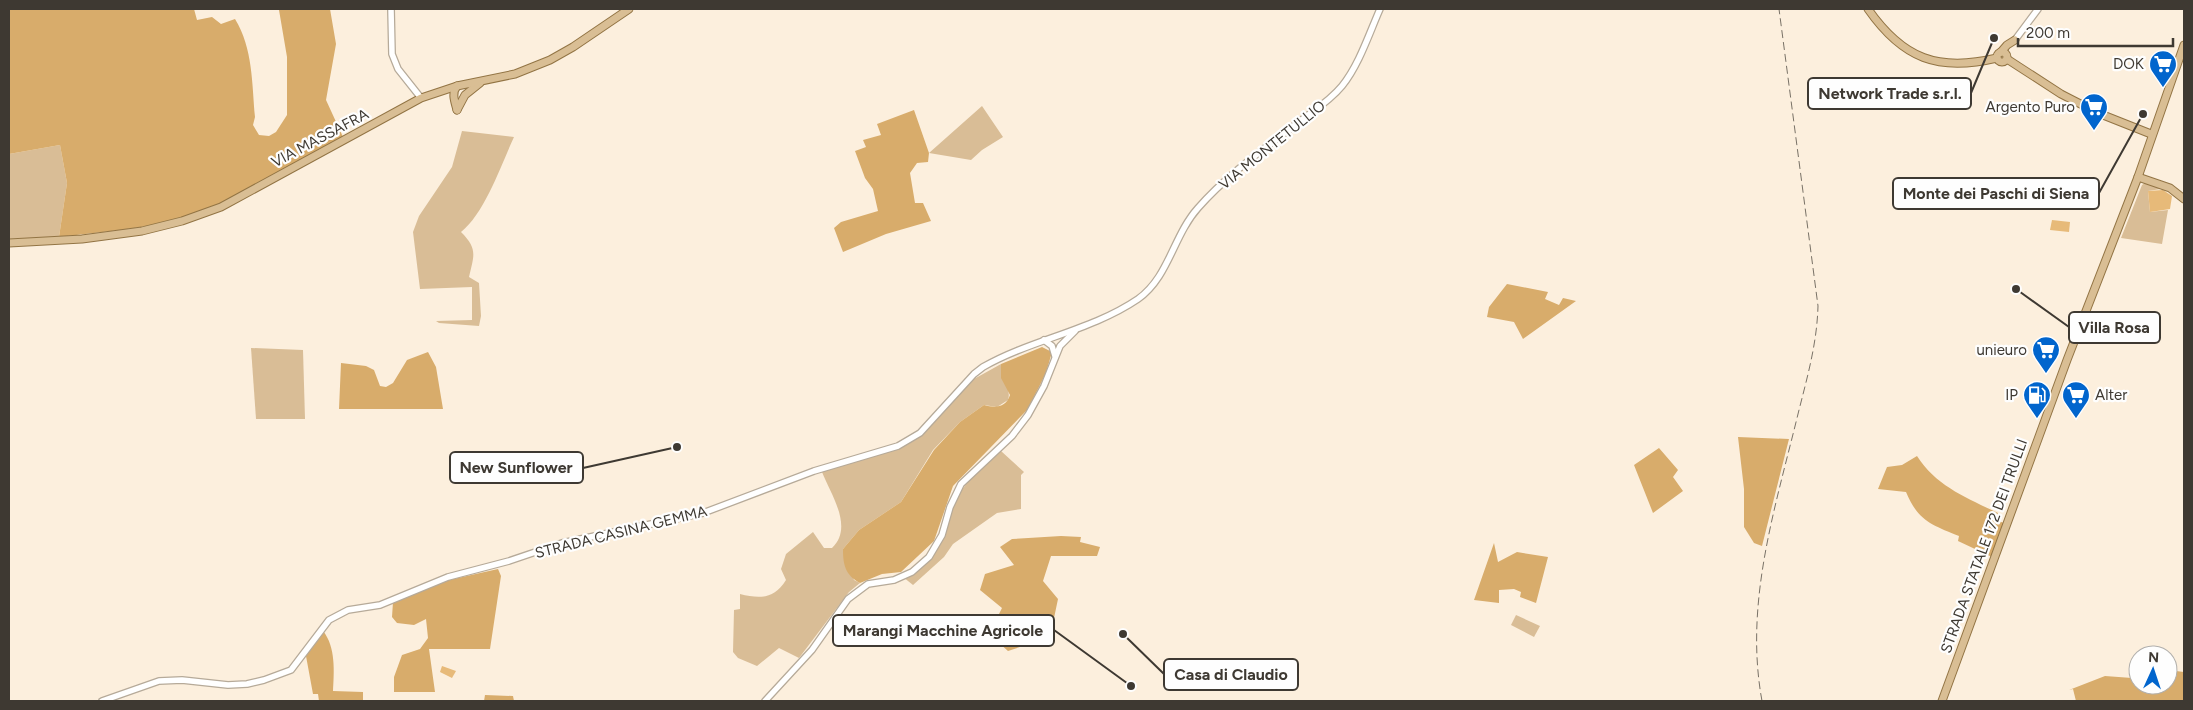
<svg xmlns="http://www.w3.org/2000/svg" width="2193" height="710" font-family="Figtree,sans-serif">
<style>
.green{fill:#d9bd96}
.forest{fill:#d8ac6b}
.water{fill:#e7ba79}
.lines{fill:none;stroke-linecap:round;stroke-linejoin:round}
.tertiary-casing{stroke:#b6aa99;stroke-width:8}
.primary-casing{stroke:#927444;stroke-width:9}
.tertiary{stroke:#fff;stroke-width:5.5}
.primary{stroke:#d9be94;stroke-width:7}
.rail{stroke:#787166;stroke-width:1;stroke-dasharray:8 4;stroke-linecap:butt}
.labels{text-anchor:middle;stroke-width:4.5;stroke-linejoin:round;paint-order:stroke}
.poi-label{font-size:15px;fill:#3e3932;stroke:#fefefe;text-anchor:end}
.street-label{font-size:15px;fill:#3e3932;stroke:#fefefe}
.leader{fill:none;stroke:#3e3932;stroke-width:2}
.callout-dot{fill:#3e3932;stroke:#fefefe;stroke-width:2}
.callout{fill:#fefefe;stroke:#3e3932;stroke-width:2}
.callout-label{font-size:16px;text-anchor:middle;font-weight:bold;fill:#3e3932}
</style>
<rect width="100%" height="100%" fill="#fcefdd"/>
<g class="green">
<polygon points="982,106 1003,137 982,150 971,160 929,153"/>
<path d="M462,131L514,137C501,165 485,213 461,232C478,249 474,255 469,277L479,283L481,316L479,326L439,323L436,321L472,320V287L420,289L413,232L419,216L452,167Z"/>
<polygon points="60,145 67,183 59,237 9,239 9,154"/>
<polygon points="2145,183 2161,189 2148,191 2150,212 2168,210 2162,244 2121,238 2142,185"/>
<polygon points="251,348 303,350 305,419 256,419"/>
<path d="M1001,364C1000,378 1012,388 1008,400L997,407L984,405L960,422L933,450L901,502L859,530L843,549L854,580L860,583L849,592L799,658L779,648L757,666L738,658L733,652L734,610L740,609V594C760,599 774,599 786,580L781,569L786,554L813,532L824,548H832C854,527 831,495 822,472L908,444L929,427L974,379Z"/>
<polygon points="1001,451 1024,472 1021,475 1021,509 997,513 953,544 944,557 913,585 903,577 934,550 955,499 970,479"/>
<polygon points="1516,615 1540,626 1534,637 1511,625"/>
</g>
<g class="forest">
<path d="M9,9H194L197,20L212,17L221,24L235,19C253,48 252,84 255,117L253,125L259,135L269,136L276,132L287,115V57L279,10L330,9L336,44L326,100L343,137C296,163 249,194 198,213C154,229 105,231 59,237L67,183L60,145L9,154Z"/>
<polygon points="914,110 929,153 928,162 917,163 910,173 915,203 923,203 931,221 886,234 843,252 834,228 841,222 878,211 873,189 865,178 855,151 866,147 863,140 881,135 877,124"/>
<polygon points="1507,284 1548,292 1545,299 1559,305 1563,298 1576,301 1523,339 1514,322 1487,317 1489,307"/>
<path d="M1042,347L1052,352L1046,373L1028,409L953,486L934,541L901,572L882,574L860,583C845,575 843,564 843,549L859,530L901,502L934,450L960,422L984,405C995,408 1006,408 1010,395L1001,378V364Z"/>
<polygon points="428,352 436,367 443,409 339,409 341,363 366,366 374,370 380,386 386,387 393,383 407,360"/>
<polygon points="1738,437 1789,439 1762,546 1754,543 1744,527 1744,489"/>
<polygon points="1659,448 1678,470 1673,477 1683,491 1653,513 1634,465"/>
<path d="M1917,456C1936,486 1967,498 1998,513L1996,520L2004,523L1992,557L1958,541L1959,536C1932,525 1918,521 1906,492L1878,489L1887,467L1902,465Z"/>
<polygon points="1061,536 1081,537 1080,542 1100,547 1097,556 1051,556 1043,581 1058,599 1050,637 1008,651 989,634 1002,608 980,590 985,574 1014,565 1000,547 1012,539"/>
<polygon points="1494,543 1498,562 1517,552 1548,557 1536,603 1520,597 1521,592 1514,589 1499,590 1499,603 1474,600"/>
<polygon points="498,569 501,576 490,649 429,649 435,692 394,692 394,677 402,655 420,649 428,638 426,619 414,625 397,623 392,617 393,602 449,580"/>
<path d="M323,631C336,647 334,672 333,691L363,692V701H319L318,694H313L306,656Z"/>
<polygon points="2133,668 2138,669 2138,685 2168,685 2168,670 2184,672 2184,701 2076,701 2073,689 2069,690 2105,676 2132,678"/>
<polygon points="485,695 513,696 514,701 484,701"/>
</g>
<g class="water">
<polygon points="2163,190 2172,196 2170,209 2150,212 2148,191"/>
<polygon points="2052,220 2070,222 2069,232 2050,230"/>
<polygon points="442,666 456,671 452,678 440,672"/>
</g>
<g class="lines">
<g class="tertiary-casing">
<g id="tertiary">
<polyline points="391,9 392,54 398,69 421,98"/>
<polyline points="2015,40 2038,9"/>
<polyline points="1044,340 1052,346 1055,356"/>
<path d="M102,701L159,681L182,680L228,685L247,684L264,680L291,670L329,620L348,610L380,605L448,577L509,561L562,543L703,513L814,471L898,446L920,433L974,374L983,367C1032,339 1091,331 1138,299C1169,277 1173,236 1198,208C1226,176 1261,151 1295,125C1311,112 1328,103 1342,86C1359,65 1369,34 1380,9"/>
<polyline points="765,701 812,650 848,599 868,584 894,580 912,572 929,557 942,535 950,507 961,484 1012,436 1028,415 1044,386 1060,346 1075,331"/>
</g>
</g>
<g class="primary-casing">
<g id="primary">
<path d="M1868,9C1903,59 1938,72 1997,58"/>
<polyline points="2001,52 2007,45 2015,40"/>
<circle cx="2002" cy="57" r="5"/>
<polyline points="2007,59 2061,94 2098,113 2151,134"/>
<path d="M457,86C451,93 455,102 457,110"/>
<polyline points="457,110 465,95 480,83"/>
<polyline points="2138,177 2170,188 2184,199"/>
<polyline points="9,243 82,239 142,231 182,221 221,207 421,98 457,86 515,74 550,60 573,47 629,9"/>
<polyline points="1942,701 2067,360 2138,177 2184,45"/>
</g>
</g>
<use href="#tertiary" class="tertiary"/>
<use href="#primary" class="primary"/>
<path class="rail" d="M1762,701C1744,603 1775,509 1798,414C1807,378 1817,344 1818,306L1779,9"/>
</g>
<defs>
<g id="supermarket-pin" transform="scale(1.4375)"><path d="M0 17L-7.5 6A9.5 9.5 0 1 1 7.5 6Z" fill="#0165cd" stroke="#fefefe"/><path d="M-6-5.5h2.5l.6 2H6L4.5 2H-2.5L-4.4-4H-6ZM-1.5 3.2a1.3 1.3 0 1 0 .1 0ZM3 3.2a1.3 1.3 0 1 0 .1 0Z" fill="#fff"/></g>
<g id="fuel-pin" transform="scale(1.4375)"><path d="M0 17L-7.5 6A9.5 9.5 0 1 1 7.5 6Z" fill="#0165cd" stroke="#fefefe"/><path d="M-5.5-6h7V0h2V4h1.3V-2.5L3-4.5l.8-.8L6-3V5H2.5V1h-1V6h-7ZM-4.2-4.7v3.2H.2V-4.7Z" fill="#fff"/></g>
</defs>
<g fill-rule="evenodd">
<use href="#supermarket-pin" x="2163" y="64"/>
<use href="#supermarket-pin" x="2094" y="107"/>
<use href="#supermarket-pin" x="2046" y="350"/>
<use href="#fuel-pin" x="2037" y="395"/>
<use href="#supermarket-pin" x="2076" y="395"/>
</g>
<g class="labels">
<g class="poi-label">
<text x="2144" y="69">DOK</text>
<text x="2075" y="112">Argento Puro</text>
<text x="2027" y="355">unieuro</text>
<text x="2018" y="400">IP</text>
<text x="2095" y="400" text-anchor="start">Alter</text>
</g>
<g class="street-label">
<text transform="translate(320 138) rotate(-28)" y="5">VIA MASSAFRA</text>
<text transform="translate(1272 145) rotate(-39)" y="5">VIA MONTETULLIO</text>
<text transform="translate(621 532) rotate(-14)" y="5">STRADA CASINA GEMMA</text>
<text transform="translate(1984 546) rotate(-70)" y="5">STRADA STATALE 172 DEI TRULLI</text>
</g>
</g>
<path class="leader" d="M1994 38L1971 93M2143 114L2099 193M2016 289L2069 327M677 447L583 468M1131 686L1054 630M1123 634L1164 674"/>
<g class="callout-dot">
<circle cx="1994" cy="38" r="5"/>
<circle cx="2143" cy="114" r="5"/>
<circle cx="2016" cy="289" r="5"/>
<circle cx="677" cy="447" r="5"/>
<circle cx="1131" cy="686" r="5"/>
<circle cx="1123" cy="634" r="5"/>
</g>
<g class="callout">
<rect x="1808" y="78" width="163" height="31" rx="5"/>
<rect x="1893" y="178" width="206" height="31" rx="5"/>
<rect x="2069" y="312" width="91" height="31" rx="5"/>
<rect x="450" y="452" width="133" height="31" rx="5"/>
<rect x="833" y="615" width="221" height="31" rx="5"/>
<rect x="1164" y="659" width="134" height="31" rx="5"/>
</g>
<g class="callout-label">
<text x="1890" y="99">Network Trade s.r.l.</text>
<text x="1996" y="199">Monte dei Paschi di Siena</text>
<text x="2114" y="333">Villa Rosa</text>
<text x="516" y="473">New Sunflower</text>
<text x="943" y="636">Marangi Macchine Agricole</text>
<text x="1231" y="680">Casa di Claudio</text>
</g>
<rect width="2193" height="710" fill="none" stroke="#3e3932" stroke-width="20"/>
<g transform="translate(2153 670) rotate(3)"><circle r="24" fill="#fefefe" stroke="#b1afac"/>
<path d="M0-4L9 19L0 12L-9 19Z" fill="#0165cd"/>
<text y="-8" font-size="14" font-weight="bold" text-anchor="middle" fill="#3e3932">N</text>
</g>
<path d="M2018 38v8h155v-8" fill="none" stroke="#3e3932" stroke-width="2.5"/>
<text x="2026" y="38" font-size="15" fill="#3e3932" stroke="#fefefe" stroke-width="4" paint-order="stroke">200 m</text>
</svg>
